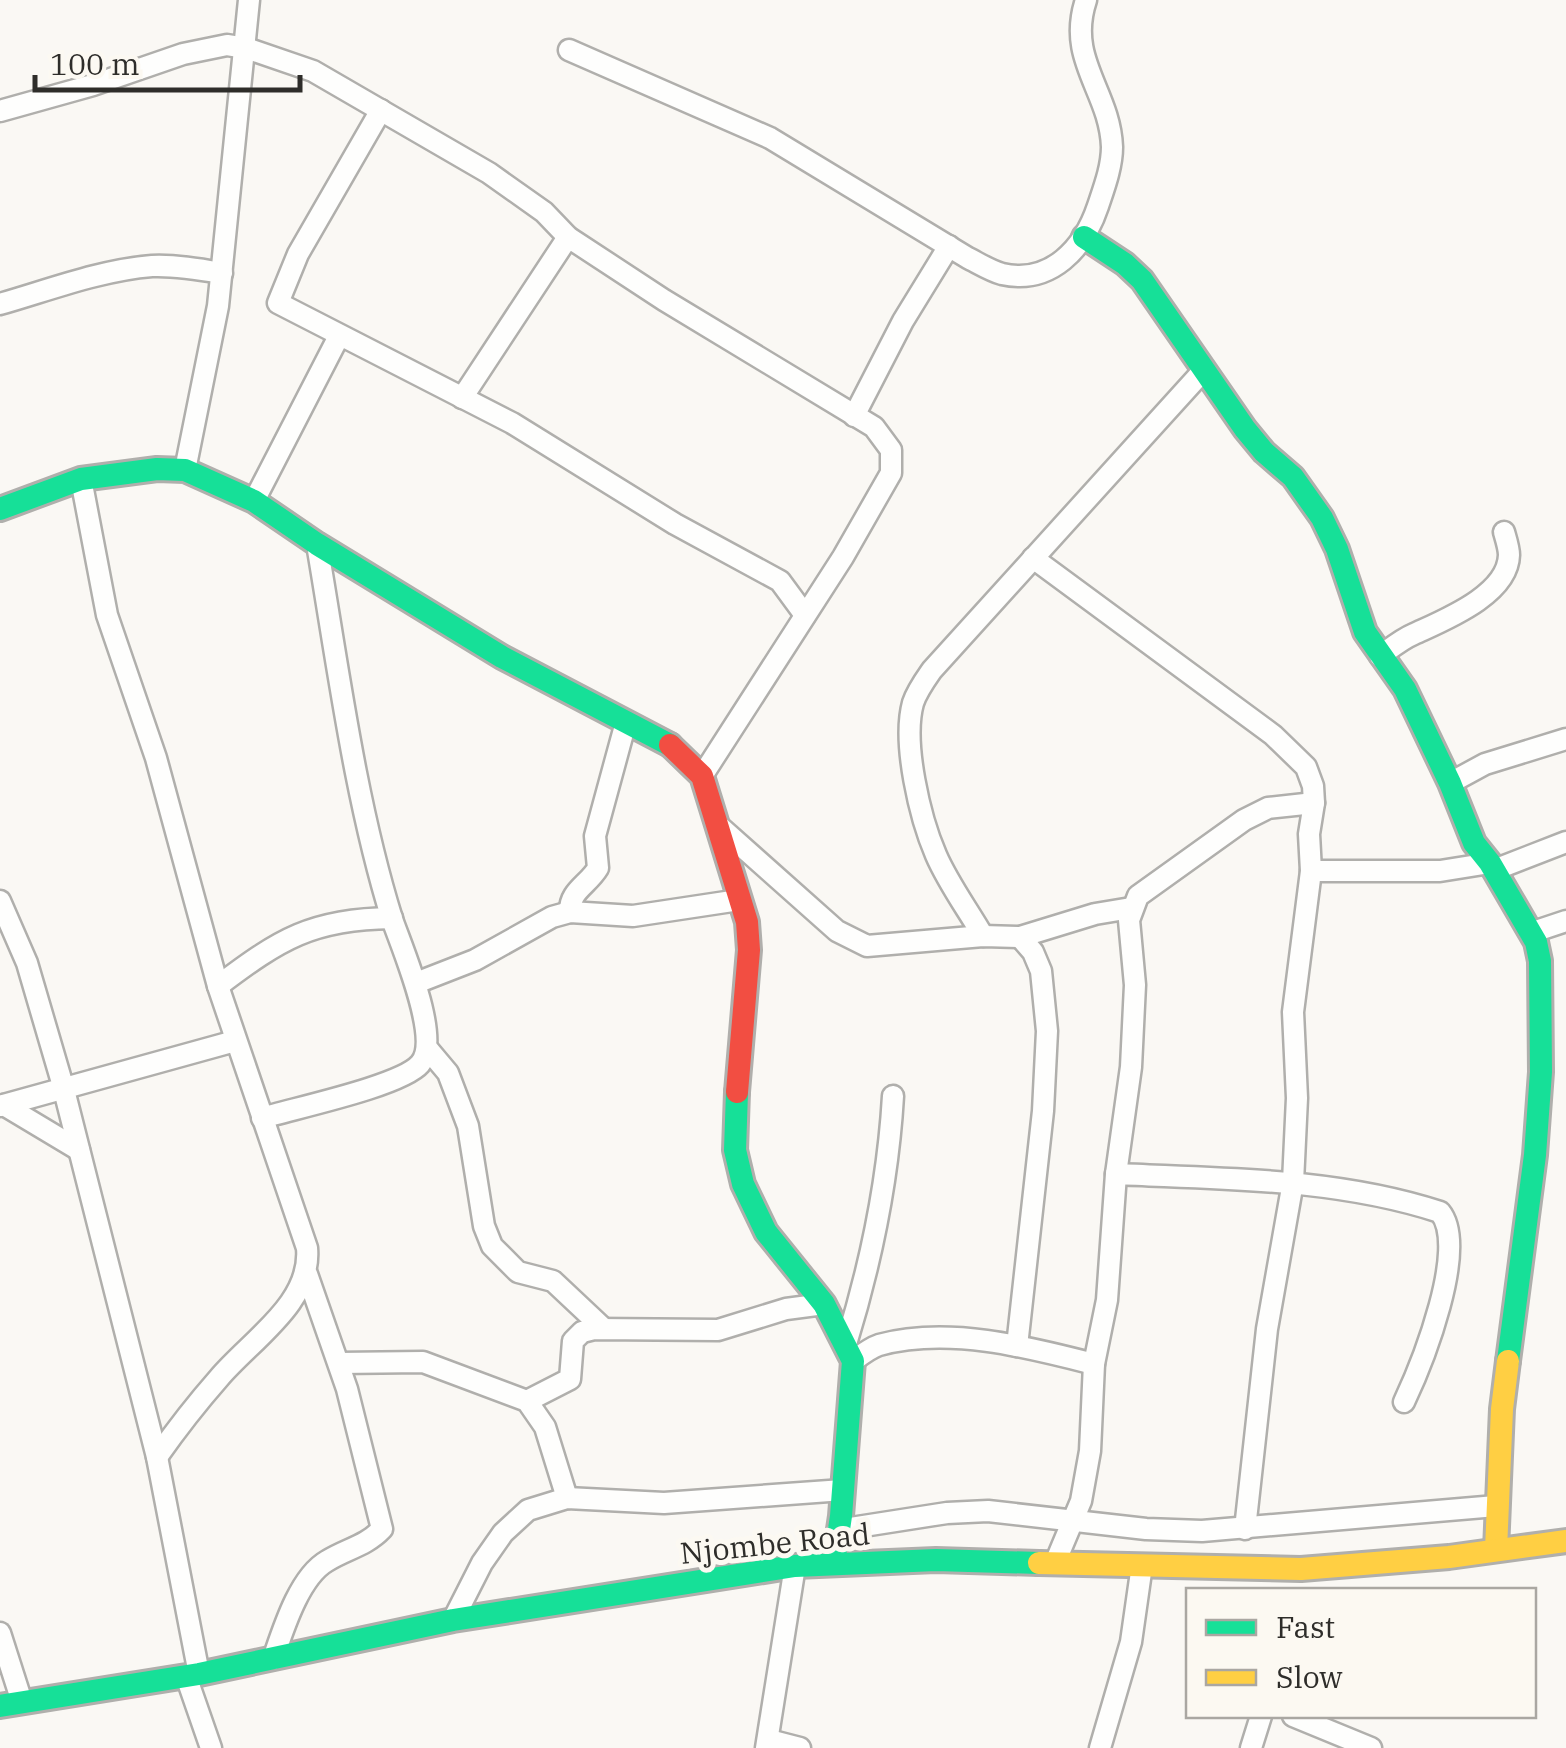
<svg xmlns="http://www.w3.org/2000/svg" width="1566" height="1748" font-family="'IBM Plex Serif',serif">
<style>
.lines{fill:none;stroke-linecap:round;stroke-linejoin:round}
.street-casing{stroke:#b0afac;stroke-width:25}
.fast-casing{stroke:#b0afac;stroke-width:28}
.slow-casing{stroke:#b0afac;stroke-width:28}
.jam-casing{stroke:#b0afac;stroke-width:28}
.street{stroke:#fefefd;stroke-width:20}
.fast{stroke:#16e098;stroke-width:22}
.slow{stroke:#ffcf43;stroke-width:22}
.jam{stroke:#f24e42;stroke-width:22}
.labels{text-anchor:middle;stroke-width:10;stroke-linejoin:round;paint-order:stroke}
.street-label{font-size:30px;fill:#2e2d2a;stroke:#fcf9f2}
</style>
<rect width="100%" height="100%" fill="#faf8f4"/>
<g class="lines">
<g class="street-casing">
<g id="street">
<path d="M569,50L770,138L968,258C978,263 991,271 1002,274C1051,285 1084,248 1098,206C1104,188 1112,167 1112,147C1110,91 1066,60 1086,0"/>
<polyline points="381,110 298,254 278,303 512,423 675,524 780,581 805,615"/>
<polyline points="0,111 93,85 183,54 227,45 246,48 313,71 489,173 544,212 568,237 664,300 874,427 891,450 891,473 843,557 702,776"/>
<path d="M0,304C49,290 101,270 152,266C175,265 199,269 222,273"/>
<polyline points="462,398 568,237"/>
<polyline points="854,416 903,321 949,246"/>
<polyline points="185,470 218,306 249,0"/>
<path d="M81,479L107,615L156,758L218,986L307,1248C312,1303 251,1340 219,1378C197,1403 176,1430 157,1457"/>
<polyline points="254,501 339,336"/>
<polyline points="1033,558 1273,735 1306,767 1313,786 1314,803 1309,834 1311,871 1293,1012 1297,1098 1293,1182 1267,1329 1245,1529"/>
<path d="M1380,656C1391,648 1402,639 1414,634C1444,620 1508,595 1509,555C1509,548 1506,539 1504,532"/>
<polyline points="1450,783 1485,764 1566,739"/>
<polyline points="719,826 837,931 867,946 983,936 1020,937 1095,914 1131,908"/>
<polyline points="1494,870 1566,842"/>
<polyline points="1311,871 1440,871 1490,863"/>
<polyline points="0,901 27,963 63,1086 157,1457 199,1674"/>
<path d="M570,912C569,891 588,885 598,868L595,836L626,722"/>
<polyline points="1530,933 1566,921"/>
<path d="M983,936C968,910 948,883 936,855C920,818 902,743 913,703C917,691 925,680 932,670L1203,371"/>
<polyline points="416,983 475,960 552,917 570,912 633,916 739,900"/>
<path d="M218,986C280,939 312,919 392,918"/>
<polyline points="427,1048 448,1073 468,1126 484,1226 492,1246 518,1272 553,1281 603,1328"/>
<polyline points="4,1105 79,1150"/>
<polyline points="0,1106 235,1041"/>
<path d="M262,1118C295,1108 401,1086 420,1064C442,1040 402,948 392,919C355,800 338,667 317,544"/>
<path d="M1116,1174C1224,1179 1336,1178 1440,1212C1469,1247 1422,1364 1404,1402"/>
<path d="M846,1344C871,1263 888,1182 893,1096"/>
<polyline points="1017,1346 1043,1111 1047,1031 1041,971 1033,952 1020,937"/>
<path d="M853,1361C861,1355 870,1348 879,1345C948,1326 1028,1347 1094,1364"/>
<polyline points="339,1363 423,1362 527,1401 545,1427 567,1498"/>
<polyline points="527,1401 570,1379 573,1341 582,1332 594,1329 718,1330 786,1309 824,1304"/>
<polyline points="838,1530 947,1513 988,1511 1146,1529 1202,1531 1496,1506"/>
<polyline points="1055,1563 1081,1501 1090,1451 1094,1364 1107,1300 1116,1174 1131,1067 1135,985 1129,920 1138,896 1244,820 1268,808 1314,803"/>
<polyline points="453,1620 482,1563 503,1533 528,1510 567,1498 664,1503 843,1490"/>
<polyline points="0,1633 22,1702"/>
<path d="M273,1659C283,1630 299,1577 327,1561C346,1549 366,1546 382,1529L347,1389L307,1274"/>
<polyline points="186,1676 211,1748"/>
<polyline points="1293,1716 1371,1748"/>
<polyline points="769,1740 800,1748"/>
<polyline points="766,1748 795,1566"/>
<polyline points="1100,1748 1131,1642 1142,1565"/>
<polyline points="1251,1748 1261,1716"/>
</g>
</g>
<g class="fast-casing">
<g id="fast">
<polyline points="1084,237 1125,264 1142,280 1245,429 1264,452 1293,477 1322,518 1337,549 1365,632 1405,689 1450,783 1474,843 1490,863 1536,942 1540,961 1541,1072 1535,1155 1508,1361"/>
<polyline points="0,509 81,479 157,469 185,470 254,501 317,544 502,657 670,745"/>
<polyline points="737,1092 735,1150 743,1184 766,1232 824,1304 853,1361 841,1516 834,1563"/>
<polyline points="0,1706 199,1674 453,1620 795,1566 936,1560 1039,1563"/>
</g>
</g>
<g class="slow-casing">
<g id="slow">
<polyline points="1496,1550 1502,1409 1508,1361"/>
<polyline points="1039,1563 1301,1569 1449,1557 1566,1541"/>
</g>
</g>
<g class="jam-casing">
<polyline id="jam" points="670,745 702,776 747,922 749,950 737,1092"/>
</g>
<use href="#street" class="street"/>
<use href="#fast" class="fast"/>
<use href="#slow" class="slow"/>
<use href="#jam" class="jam"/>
</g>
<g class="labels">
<g class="street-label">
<text transform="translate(775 1544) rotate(-6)" y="10">Njombe Road</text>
</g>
</g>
<rect x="1186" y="1588" width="350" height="130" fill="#fcf9f2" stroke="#aaa7a2" stroke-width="2.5"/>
<rect x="1206" y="1620" width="50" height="15" fill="#16e098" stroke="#aaa7a2" stroke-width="2.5"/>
<text x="1276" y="1638" font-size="30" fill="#2e2d2a">Fast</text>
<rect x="1206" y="1670" width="50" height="15" fill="#ffcf43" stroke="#aaa7a2" stroke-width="2.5"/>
<text x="1276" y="1688" font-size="30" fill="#2e2d2a">Slow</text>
<path d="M35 75v15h265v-15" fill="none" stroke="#2e2d2a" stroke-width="5"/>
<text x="50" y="75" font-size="30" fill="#2e2d2a" stroke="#fcf9f2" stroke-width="8" paint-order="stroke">100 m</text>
</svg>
